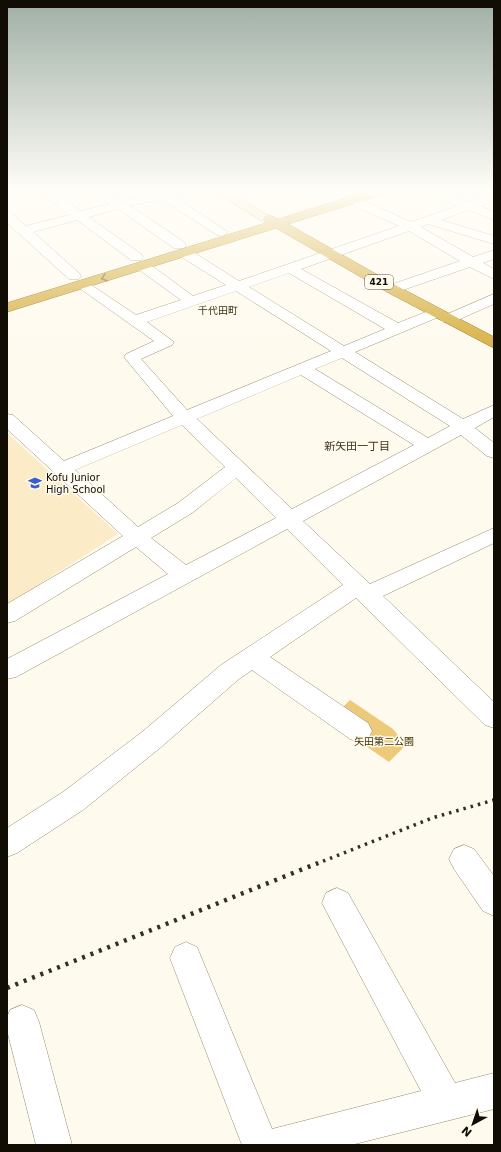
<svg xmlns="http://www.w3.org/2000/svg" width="501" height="1152" font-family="'DejaVu Sans','Noto Sans JP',sans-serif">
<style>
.built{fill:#fcebc7}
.green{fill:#edca7a}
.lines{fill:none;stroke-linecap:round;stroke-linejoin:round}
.minor-casing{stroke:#978b70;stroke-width:1}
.secondary-casing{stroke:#978b70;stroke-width:1}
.trunk-casing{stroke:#8b6a0d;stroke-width:1}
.minor{fill:#fff;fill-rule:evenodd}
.secondary{fill:#f0e2b8;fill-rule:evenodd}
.trunk{fill:#d6b042;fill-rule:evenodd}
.rail-far1{stroke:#342f26;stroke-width:3.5;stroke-dasharray:2.5 5;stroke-linecap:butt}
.rail{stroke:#342f26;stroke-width:4.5;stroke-dasharray:3 6;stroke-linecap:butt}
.oneway{stroke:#7d6626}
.labels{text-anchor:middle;stroke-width:3;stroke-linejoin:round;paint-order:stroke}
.shield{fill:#fffaee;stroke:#58534a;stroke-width:1}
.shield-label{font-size:9px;font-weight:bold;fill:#110c04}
.far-quarter-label{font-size:10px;fill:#3f341c;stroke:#fffaee}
.poi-label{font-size:10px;fill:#110c04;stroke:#fffaee;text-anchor:start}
.park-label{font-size:10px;fill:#423103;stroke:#fffaee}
.neighbourhood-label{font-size:11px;fill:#3f341c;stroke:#fffaee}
</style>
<rect width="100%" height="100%" fill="#fffaee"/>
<polygon class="built" points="7,433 118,534 7,605"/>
<polygon class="green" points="350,700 393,729 406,745 389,762 357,740 342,708"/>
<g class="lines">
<g class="minor-casing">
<g id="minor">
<polygon points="39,191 53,191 81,211 110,204 93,191 107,191 122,201 153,194 151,191 187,191 185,194 174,196 228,232 222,236 217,235 161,199 130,206 184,242 186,245 184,248 174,248 118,209 89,217 141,254 143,257 141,260 131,260 77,220 33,232 79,273 81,276 79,279 69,279 7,223 7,212 11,213 26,226 69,215"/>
<path d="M426,191H443L469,202L494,193V201L480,206L494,212V220L468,210L441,220L494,236V244L428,224L421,227L473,257L494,250V259L483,263L494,269V279L470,267L397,292H387L385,289L387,286L460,261L409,231L301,269L398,323L431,310H441L444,313L441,316L355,352L463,419L494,405V417L475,428L494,443V458L487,456L461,435L303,521L370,584L494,528V543L383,596L494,702V728L485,725L356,598L270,657L368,723L372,731L368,739L359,742L350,739L252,670L239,679L160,748L83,810L17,853L7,857V828L63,792L142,732L221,665L343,585L287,529L16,677L7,679V659L168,574L136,547L15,621L7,623V604L123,536L7,429V414L13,415L64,461L173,416L124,357L126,354L154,341L75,285L77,282H87L136,315L181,300L138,269L136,266L138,263H148L193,296L226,285L180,256L178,253L180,250H190L239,281L399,226L348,203L346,200L348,197H356L411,222L457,206L428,194ZM289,273L385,329L344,346L249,287ZM236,291L331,351L187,410L141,359L172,345L174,342L147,322ZM342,358L450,426L428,438L315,369ZM301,375L414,445L292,509L197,419ZM182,425L225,467L178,503L138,527L75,470ZM236,478L276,518L186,565L151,538L192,513Z"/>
<polygon points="494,294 494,304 453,322 443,322 440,319 443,316"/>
<polygon points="464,845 474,849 494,876 494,916 483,911 454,869 449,859 454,849"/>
<polygon points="337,888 348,893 455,1083 494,1073 494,1109 351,1145 242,1145 170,958 175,947 186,942 197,947 272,1129 421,1091 322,903 326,893"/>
<polygon points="22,1005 34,1010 39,1022 72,1145 36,1145 7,1030 7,1017 10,1010"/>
</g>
</g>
<g class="secondary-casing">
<polygon id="secondary" points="214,191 229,191 272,218 270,221 262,221"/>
</g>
<g class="trunk-casing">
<polygon id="trunk" points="368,191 387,191 385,194 288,224 397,286 494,337 494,348 387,292 276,228 7,312 7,303 266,223 263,219 265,216 269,215 278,219"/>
</g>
<use href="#minor" class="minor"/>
<use href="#secondary" class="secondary"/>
<use href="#trunk" class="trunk"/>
<polyline class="rail-far1" points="316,864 432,818 494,800"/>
<polyline class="rail" points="7,988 318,863"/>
</g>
<defs><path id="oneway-chevron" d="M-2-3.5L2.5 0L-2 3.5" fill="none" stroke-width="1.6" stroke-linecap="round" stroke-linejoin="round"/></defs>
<use class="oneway" href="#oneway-chevron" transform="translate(104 278) rotate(163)"/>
<linearGradient id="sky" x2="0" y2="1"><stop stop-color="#9fafa5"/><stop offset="0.54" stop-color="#fffdf7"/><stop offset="1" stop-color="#fffdf7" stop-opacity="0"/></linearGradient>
<rect width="501" height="353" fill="url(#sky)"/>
<defs>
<g id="school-bare" transform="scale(1.08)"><path d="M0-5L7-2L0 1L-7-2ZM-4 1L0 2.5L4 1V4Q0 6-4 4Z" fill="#3a5ed0" stroke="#fffaee" stroke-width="2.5" paint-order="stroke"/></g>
</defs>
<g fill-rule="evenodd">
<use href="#school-bare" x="35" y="483"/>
</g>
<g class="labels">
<rect class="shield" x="365" y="275" width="28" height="14" rx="3"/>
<g class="shield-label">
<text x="379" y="285">421</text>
</g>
<g class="far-quarter-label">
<text x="218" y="314">千代田町</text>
</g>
<g class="poi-label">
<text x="46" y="481">Kofu Junior<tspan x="46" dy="12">High School</tspan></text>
</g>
<g class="park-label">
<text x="384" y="745">矢田第二公園</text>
</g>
<g class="neighbourhood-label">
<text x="357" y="450">新矢田一丁目</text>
</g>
</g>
<rect width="501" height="1152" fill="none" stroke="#110c04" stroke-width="16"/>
<g transform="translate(473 1124) rotate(220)" stroke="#fffaee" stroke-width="3" paint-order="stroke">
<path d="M0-3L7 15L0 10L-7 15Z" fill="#110c04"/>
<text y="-6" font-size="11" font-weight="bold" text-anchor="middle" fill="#110c04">N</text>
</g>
</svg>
